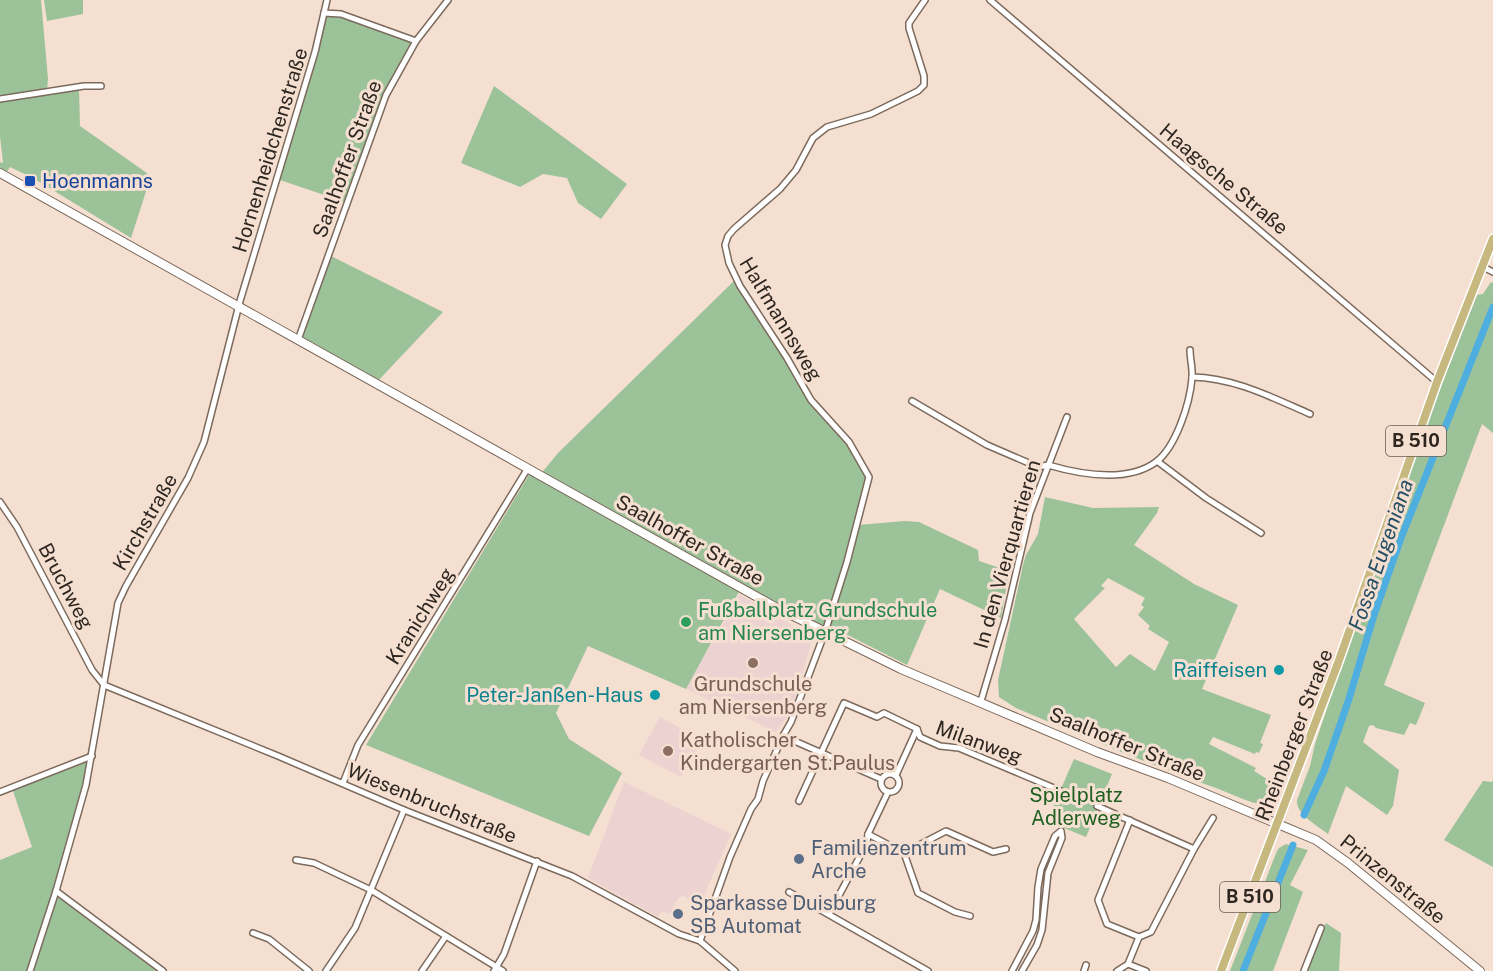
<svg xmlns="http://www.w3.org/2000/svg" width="1493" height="971" font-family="'Public Sans',sans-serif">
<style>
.education{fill:#edd2d2}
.green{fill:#9cc29a;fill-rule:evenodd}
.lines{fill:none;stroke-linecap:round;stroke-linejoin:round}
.canal{stroke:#4eaee0;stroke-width:7}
.street-casing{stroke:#7c6a5d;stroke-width:8}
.secondary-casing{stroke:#7c6a5d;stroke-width:10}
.primary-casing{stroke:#fff;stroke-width:11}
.street{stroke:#fff;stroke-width:5}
.secondary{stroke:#fff;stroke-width:8}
.primary{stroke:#c6b87f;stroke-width:8}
.transit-dot{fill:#1a4fb4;stroke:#f4dfd0;stroke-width:2}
.leisure-dot{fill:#2e9e5b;stroke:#f4dfd0;stroke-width:2}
.education-dot{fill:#8d6e63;stroke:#f4dfd0;stroke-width:2}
.culture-dot{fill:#0f9aa8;stroke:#f4dfd0;stroke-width:2}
.service-dot{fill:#5c6f8a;stroke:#f4dfd0;stroke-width:2}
.labels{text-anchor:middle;stroke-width:6;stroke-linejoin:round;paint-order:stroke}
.shield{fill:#f4dfd0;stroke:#695e56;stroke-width:1.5}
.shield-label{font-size:18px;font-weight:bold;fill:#2e2721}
.street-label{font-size:20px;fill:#2e2721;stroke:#f4dfd0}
.transit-label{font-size:20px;fill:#164399;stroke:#f4dfd0;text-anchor:start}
.leisure-label{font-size:20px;fill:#27864d;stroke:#f4dfd0;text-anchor:start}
.culture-label{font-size:20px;fill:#0d838f;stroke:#f4dfd0;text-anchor:end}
.education-label{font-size:20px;fill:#785e54;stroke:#f4dfd0}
.park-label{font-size:20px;fill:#1f6021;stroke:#f4dfd0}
.service-label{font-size:20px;fill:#4e5e75;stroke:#f4dfd0;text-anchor:start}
.water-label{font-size:21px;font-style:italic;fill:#264e64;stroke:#f4dfd0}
</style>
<rect width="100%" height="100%" fill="#f4dfd0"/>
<g class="education">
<polygon points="739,594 797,628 812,640 799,686 788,716 776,732 686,689"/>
<polygon points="660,717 691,734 688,740 698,746 681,777 639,755"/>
<polygon points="624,782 731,834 700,904 683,896 678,898 670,914 661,911 658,917 588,878"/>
</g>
<g class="green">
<polygon points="0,0 41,0 48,79 47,90 0,97"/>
<polygon points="44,0 83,0 83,14 47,21"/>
<polygon points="324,13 341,14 416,41 386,95 348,203 277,179"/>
<polygon points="494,86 627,184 601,219 578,203 567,178 543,174 520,187 461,163"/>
<polygon points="79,90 80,126 151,176 131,238 33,178 10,167 6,173 0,169 0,162 3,163 0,136 0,101"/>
<polygon points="329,255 443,312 376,383 298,340"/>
<polygon points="737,278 813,403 849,442 871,479 858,525 905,521 919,522 978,550 979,561 1009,571 1001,618 940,589 907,665 828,625 825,632 741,588 686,689 588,646 556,713 569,739 622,773 589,836 366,745 532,470 540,475 558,453"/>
<path d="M1491,282L1493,283V433L1482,424L1384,685L1425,703L1416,725L1410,723L1404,735L1376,728L1373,725L1369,726L1363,742L1399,770L1393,806L1387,815L1346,786L1328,834C1317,825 1296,815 1297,800L1310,766L1315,744C1366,593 1417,442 1477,295L1483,294Z"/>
<path d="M1045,497L1093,508L1159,507L1157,513L1134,545L1194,584L1238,605L1202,689L1271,715L1260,743L1263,744L1259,753L1256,752L1255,754L1213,737L1209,744L1256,768L1254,771L1281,788L1272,804C1258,808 1230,793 1216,788C1148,764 1082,736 1016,708L999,697L998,680L1023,565L1026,555L1038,534ZM1108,578L1145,598L1141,605L1144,607L1138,615L1150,626L1148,629L1169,642L1155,671L1130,654L1116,667L1074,619L1105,588L1101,586Z"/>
<polygon points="92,756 86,785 30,971 0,971 0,860 32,847 12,788"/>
<polygon points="1074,759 1112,774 1086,837 1047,821"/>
<polygon points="1493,780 1493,867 1444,840 1483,781 1492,782"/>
<polygon points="1286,844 1308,850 1290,885 1303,892 1273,971 1230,971 1277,851 1279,848"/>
<polygon points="57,895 163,971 33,971"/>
<polygon points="1326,923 1341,933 1339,971 1306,971"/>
</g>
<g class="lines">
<g class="canal">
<polyline points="1304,815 1324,771 1348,702 1374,615 1401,538 1493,307"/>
<polyline points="1243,971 1293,845"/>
</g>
<g class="street-casing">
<g id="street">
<polyline points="990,0 1437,382"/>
<polyline points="324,13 341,14 416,41"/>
<polyline points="0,99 84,86 101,86"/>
<polyline points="1483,267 1493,272"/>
<polyline points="298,340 386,95 416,41 448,0"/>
<path d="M1192,377C1235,378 1271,397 1310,414"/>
<polyline points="912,401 987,445 1038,467 1048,465"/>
<polyline points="1157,461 1206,498 1261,533"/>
<path d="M1048,465C1079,474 1127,483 1156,462C1176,447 1190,403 1192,378C1193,369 1190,359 1190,350"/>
<polyline points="0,502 17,527 92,670 104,685 278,756 404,810 572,876 679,934 700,941 735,971"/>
<polyline points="981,701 1005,620 1030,513 1067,417"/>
<polyline points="783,736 881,779"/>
<circle cx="890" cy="783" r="9"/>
<polyline points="896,775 917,729"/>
<polyline points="343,783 358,745 528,468"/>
<polyline points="0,792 92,756"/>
<polyline points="799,801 844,703 877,717 884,713 917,729 920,737 940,746 959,748 1061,791"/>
<polyline points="1097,806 1194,849 1151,932 1139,937 1128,964 1117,971"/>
<polyline points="1130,820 1098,900 1107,924 1139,937"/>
<polyline points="868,834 904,853 946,831 993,852 1006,849"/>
<polyline points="1194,849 1213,818"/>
<polyline points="904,853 918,893 955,912 970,916"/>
<polyline points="296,860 314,863 371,890 503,971"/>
<polyline points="56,891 163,971"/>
<polyline points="789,892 928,971"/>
<polyline points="829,914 867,843 868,834 888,792"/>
<polyline points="253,933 269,939 309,971"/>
<polyline points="700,941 730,857 751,809 758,799 763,781 783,736 791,722 825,632 847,562 869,477 849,442 811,400 787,358 740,286 729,263 725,245 728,236 734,229 780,189 796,170 813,138 827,127 871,114 918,91 924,85 924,76 909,28 909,23 925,0"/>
<polyline points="1128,964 1146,971"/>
<polyline points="30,971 56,891 86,785 118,603 126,586 188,478 204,442 240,301 315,52 327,0"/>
<polyline points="326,971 355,928 404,810"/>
<polyline points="422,971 446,936"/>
<polyline points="494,971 504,954 537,861"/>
<polyline points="1012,971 1033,931 1036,920 1038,887 1041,869 1055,836 1061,831 1062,838 1048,873 1042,930 1037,945 1022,971"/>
<polyline points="1084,971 1086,965"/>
<polyline points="1304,971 1321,928"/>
</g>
</g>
<g class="secondary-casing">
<polyline id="secondary" points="0,173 777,608 901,669 1097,752 1168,778 1316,840 1348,863 1480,971"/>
</g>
<g class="primary-casing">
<polyline id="primary" points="1221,971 1338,663 1437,382 1493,239"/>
</g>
<use href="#street" class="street"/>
<use href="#secondary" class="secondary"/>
<use href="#primary" class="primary"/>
</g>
<rect class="transit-dot" x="24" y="175" width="12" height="12" rx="3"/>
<circle class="leisure-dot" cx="686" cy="622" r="6"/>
<g class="education-dot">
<circle cx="753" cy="663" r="6"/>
<circle cx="668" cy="751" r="6"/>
</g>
<g class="culture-dot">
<circle cx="1279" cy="670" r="6"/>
<circle cx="655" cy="695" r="6"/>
</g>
<g class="service-dot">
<circle cx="799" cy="859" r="6"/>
<circle cx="678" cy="914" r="6"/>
</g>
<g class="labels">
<g class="shield">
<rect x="1386" y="426" width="60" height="30" rx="4.5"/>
<rect x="1220" y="882" width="60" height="30" rx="4.5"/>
</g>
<g class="shield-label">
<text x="1416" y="447">B 510</text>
<text x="1250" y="903">B 510</text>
</g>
<g class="street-label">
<text transform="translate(270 150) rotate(-73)" y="7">Hornenheidchenstraße</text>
<text transform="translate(347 159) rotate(-70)" y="7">Saalhoffer Straße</text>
<text transform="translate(1224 179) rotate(40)" y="7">Haagsche Straße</text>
<text transform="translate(781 319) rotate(59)" y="7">Halfmannsweg</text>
<text transform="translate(145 522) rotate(-60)" y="7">Kirchstraße</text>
<text transform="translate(690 540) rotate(29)" y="7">Saalhoffer Straße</text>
<text transform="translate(1007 554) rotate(-74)" y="7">In den Vierquartieren</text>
<text transform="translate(66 586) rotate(62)" y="7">Bruchweg</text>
<text transform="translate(420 616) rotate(-58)" y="7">Kranichweg</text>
<text transform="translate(1294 735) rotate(-69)" y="7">Rheinberger Straße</text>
<text transform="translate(979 742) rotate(20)" y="7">Milanweg</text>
<text transform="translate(1127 744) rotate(22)" y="7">Saalhoffer Straße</text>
<text transform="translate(432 803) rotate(22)" y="7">Wiesenbruchstraße</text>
<text transform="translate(1393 879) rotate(39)" y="7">Prinzenstraße</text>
</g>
<g class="transit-label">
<text x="42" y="188">Hoenmanns</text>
</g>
<g class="leisure-label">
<text x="698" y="617">Fußballplatz Grundschule<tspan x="698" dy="23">am Niersenberg</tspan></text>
</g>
<g class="culture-label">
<text x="1267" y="677">Raiffeisen</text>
<text x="643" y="702">Peter-Janßen-Haus</text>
</g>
<g class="education-label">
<text x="753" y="691">Grundschule<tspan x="753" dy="23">am Niersenberg</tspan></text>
<text x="680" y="747" text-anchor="start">Katholischer<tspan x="680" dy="23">Kindergarten St.Paulus</tspan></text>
</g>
<g class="park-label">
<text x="1076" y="802">Spielplatz<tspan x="1076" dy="23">Adlerweg</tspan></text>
</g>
<g class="service-label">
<text x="811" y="855">Familienzentrum<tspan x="811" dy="23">Arche</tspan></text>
<text x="690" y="910">Sparkasse Duisburg<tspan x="690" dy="23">SB Automat</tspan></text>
</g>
<g class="water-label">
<text transform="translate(1381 555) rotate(-71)" y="7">Fossa Eugeniana</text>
</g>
</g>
</svg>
